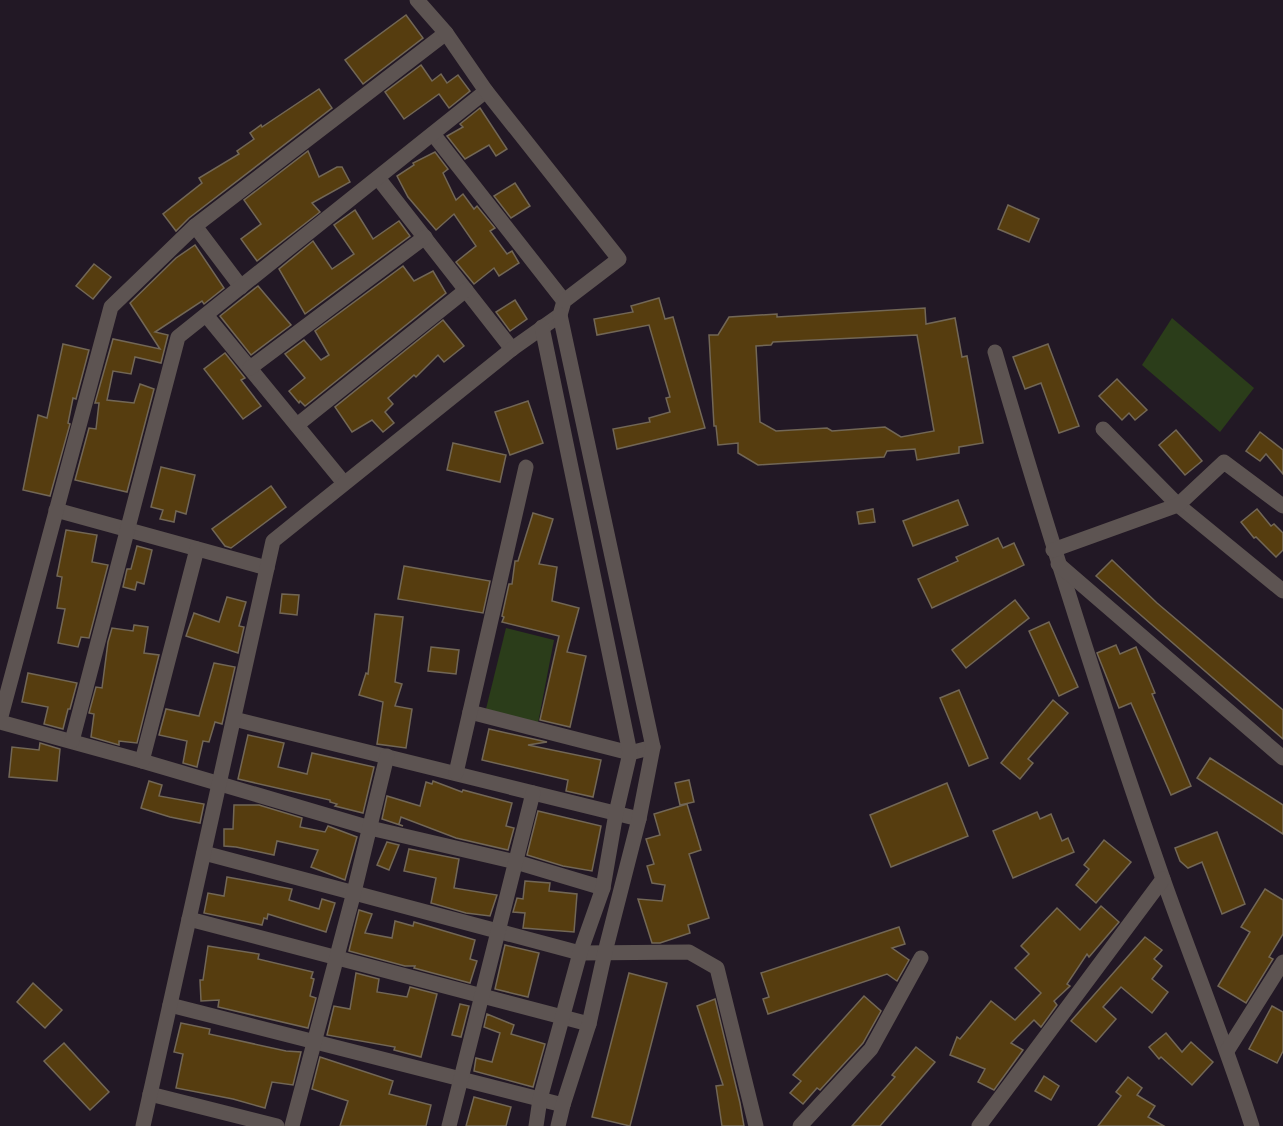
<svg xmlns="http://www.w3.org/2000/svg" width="1283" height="1126" font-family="Poppins,sans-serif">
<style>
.green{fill:#2b3d1a}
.building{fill:#563d0f;stroke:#726756;stroke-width:1.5;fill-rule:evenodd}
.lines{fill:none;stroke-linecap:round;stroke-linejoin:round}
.street{stroke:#5d5452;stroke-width:15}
</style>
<rect width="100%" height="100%" fill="#221825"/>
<g class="green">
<polygon points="1172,318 1254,388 1220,432 1142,365"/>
<polygon points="506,628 554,640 538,723 486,709"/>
</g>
<g class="building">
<polygon points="406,15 423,38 363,84 345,60"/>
<polygon points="421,65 432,81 441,74 447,83 458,75 470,91 449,108 439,94 404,119 385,92"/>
<polygon points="319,89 332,108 189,218 176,231 163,214 202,183 199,178 239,154 237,151 254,139 250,133 261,125 262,127"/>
<polygon points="480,108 507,149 496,156 489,145 465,159 447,136 463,127 460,124"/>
<polygon points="308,151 319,177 337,167 342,167 350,182 312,203 320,212 257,261 241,239 261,224 244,200"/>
<polygon points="435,152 448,169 443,173 456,200 463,194 474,209 477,206 495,228 490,231 507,254 512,251 519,263 499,276 494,268 474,284 456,262 476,246 454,214 436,230 408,197 397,176 414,165 413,163"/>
<polygon points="515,183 530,206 511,218 494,196"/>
<polygon points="1008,205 1039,219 1029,242 998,229"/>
<polygon points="355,210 373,239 399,221 410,236 305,314 279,269 313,241 332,269 354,254 334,225"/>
<polygon points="195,245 224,288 204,304 202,301 155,332 168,335 161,363 135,357 131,374 113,371 107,400 134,403 140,384 154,389 127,492 75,480 89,428 96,429 99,403 95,403 113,339 160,349 130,303 176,258"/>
<polygon points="94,264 111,277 93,299 76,286"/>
<polygon points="403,266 414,281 433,271 446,293 305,406 300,401 299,403 289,391 305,378 285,354 304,340 321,360 329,355 315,331"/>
<polygon points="258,286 291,325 251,355 220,316"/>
<polygon points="659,298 665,319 673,317 705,428 617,449 613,429 650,422 649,418 670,412 666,398 670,397 649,325 597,335 594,319 633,312 631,306"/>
<polygon points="515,300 527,319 510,331 496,312"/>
<path d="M925,308L926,324L955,318L962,357L967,356L983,443L959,447V453L917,460L915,449L887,451L884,457L758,465L738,453V443L718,445L716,426H714L709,335H718L729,317L777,314V317ZM917,335L934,431L901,437L885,427L832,431L827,428L776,431L760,422L756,346L771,345L773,342Z"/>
<polygon points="443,320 464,346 444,362 438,355 416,377 414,375 388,398 393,404 385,412 394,423 383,432 372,420 352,432 335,407"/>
<polygon points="63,344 89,350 76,399 73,398 68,423 70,424 50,496 23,490 38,415 47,418"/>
<polygon points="1048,344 1079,426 1059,433 1041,383 1025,389 1013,357"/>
<polygon points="225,353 245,378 241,380 261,406 243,419 204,369"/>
<polygon points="1117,379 1147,410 1135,420 1129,413 1122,420 1099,396"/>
<polygon points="528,401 543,443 510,455 495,412"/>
<polygon points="1176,430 1202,461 1185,475 1159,445"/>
<polygon points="1260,432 1283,450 1283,474 1266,454 1260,461 1246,451"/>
<polygon points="453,443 506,455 500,482 447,470"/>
<polygon points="161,467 195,475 186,514 176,511 174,522 160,519 163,510 151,507"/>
<polygon points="271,486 286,507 231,548 225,546 212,529"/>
<polygon points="958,500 968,525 913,546 903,521"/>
<polygon points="873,509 875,522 859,524 857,512"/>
<polygon points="1257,509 1271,526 1274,524 1283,533 1283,550 1276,557 1256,537 1254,538 1241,522"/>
<polygon points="533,513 553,519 539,564 557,567 552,601 579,608 567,652 586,656 570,727 540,720 559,636 502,622 504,617 502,616 509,584 512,584 515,561 518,561"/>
<polygon points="66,530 97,535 92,562 108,565 89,638 81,637 78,647 58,643 65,609 57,608 62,577 57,576"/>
<polygon points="998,538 1003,548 1014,543 1024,565 932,608 918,579 958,561 956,557"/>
<polygon points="137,546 152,550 144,584 137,582 135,590 123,587 127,569 131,569"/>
<polygon points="1112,560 1157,603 1283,710 1283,739 1096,576"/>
<polygon points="404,566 490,581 483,613 398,599"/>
<polygon points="282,594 299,595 297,615 280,613"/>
<polygon points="227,597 246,602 239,626 244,627 238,653 186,636 194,613 219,622"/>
<polygon points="1015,600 1029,618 966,668 952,650"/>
<polygon points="375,614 403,617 395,682 402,684 395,706 412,709 406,748 377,744 383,702 359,695 366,673 368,674"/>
<polygon points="1049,622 1078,687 1059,696 1029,631"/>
<polygon points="134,625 148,627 144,653 159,655 137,743 119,741 119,745 91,737 94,714 89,713 96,687 102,688 108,642 112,628 133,631"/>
<polygon points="1116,645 1120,654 1136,647 1155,693 1152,694 1191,786 1171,795 1131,703 1119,708 1097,653"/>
<polygon points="431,647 459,650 456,674 428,671"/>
<polygon points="214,663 235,667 222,724 215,722 209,742 203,741 197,767 183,763 187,741 159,735 166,709 199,716"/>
<polygon points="28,673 77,683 70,709 68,709 63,729 44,724 48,707 22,702"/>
<polygon points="959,690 988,758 969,766 940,698"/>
<polygon points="1053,700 1068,713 1028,759 1033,763 1020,779 1001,763"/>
<polygon points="489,729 547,742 528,745 601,760 593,797 566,791 568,780 482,760"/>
<polygon points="248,735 284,743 278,767 307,774 312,753 374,767 363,813 335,806 337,804 330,802 330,800 238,779"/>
<polygon points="40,743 60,749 57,781 9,777 12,747 39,750"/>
<polygon points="1210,758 1283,805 1283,834 1197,778"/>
<polygon points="689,780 694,802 680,805 675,783"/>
<polygon points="149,781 162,785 159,796 204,804 200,823 170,817 141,808"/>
<polygon points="433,781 462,792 463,790 512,803 506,826 514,828 508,850 456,838 401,817 399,824 398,824 403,826 382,819 387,796 420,806 426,782 432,784"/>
<polygon points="947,783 968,836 891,867 870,815"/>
<polygon points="687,804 701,850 689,854 709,918 688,925 690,933 660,943 652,943 638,899 662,901 665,885 652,883 647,866 654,864 646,839 660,835 654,814"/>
<polygon points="234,805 259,805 302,818 300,827 325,832 328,826 357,837 345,880 311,867 318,850 277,841 274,855 236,847 224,846 224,829 233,829"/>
<polygon points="538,811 601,826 592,871 563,866 527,855"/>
<polygon points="1037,812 1040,819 1051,814 1062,841 1068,838 1074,852 1013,878 993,831"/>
<polygon points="1217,832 1245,904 1222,914 1202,862 1188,868 1180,861 1175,848"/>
<polygon points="1104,840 1131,862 1096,903 1076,885 1089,869 1084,865"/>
<polygon points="387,842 399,845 389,870 377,865"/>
<polygon points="409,849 459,859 454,888 497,895 490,916 466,913 431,903 436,878 404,871"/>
<polygon points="227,877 292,889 289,900 319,909 322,899 335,903 326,932 268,914 267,919 264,918 262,925 204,913 208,893 224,896"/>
<polygon points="525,881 550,883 549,891 577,894 574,932 523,928 525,913 513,912 517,898 523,899"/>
<polygon points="1265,889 1283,900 1283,934 1269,957 1273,959 1246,1003 1218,986 1250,932 1241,927"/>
<polygon points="1101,906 1119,922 1089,957 1087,954 1067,984 1070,986 1054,1001 1057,1005 1041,1027 1034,1020 1011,1043 1023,1050 994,1090 978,1082 985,1069 950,1055 957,1037 960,1039 991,1001 1015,1020 1041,993 1015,968 1029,954 1021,946 1057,908 1080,930"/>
<polygon points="359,910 372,914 365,933 392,938 395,921 413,926 414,922 475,940 470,959 477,961 470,983 414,968 415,966 405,966 349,951"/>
<polygon points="899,927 905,944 892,948 909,960 897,981 887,974 768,1014 763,999 769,997 761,973"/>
<polygon points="1145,937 1162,950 1154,959 1162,966 1152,979 1168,992 1152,1013 1121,987 1103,1007 1116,1019 1096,1042 1071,1021"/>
<polygon points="505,945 539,953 528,997 495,989"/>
<polygon points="208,946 259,954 258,959 313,972 311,978 314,979 310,996 316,998 308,1028 218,1007 219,1000 201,1001 200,980 203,980"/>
<polygon points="356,973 379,979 377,992 407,997 410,987 437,994 421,1057 394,1050 395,1047 327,1035 334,1006 350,1009"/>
<polygon points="629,973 667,983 630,1126 592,1117"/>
<polygon points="33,983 62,1010 45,1028 17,1002"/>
<polygon points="864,996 881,1011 863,1043 820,1090 817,1088 803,1104 790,1093 801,1081 793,1075"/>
<polygon points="715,999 740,1103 744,1126 722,1126 716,1086 723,1085 697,1006"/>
<polygon points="460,1004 469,1006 461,1037 452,1035"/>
<polygon points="1272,1006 1283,1012 1283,1051 1277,1063 1249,1049"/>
<polygon points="487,1014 514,1025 511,1034 545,1044 533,1087 474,1071 476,1058 492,1062 500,1033 484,1027"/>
<polygon points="181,1023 210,1029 209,1034 286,1051 301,1052 293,1085 272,1082 265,1108 233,1099 176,1088 183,1054 174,1052"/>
<polygon points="1166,1033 1182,1052 1191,1042 1213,1062 1192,1085 1161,1057 1159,1059 1149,1047"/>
<polygon points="64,1043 109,1092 90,1110 44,1061"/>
<polygon points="916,1047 935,1062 880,1126 852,1126 895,1077 892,1075"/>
<polygon points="320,1057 393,1081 389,1094 431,1105 426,1126 340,1126 348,1101 312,1089"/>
<polygon points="1044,1076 1059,1086 1051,1100 1035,1091"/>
<polygon points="1128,1077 1142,1088 1137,1095 1155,1106 1148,1117 1164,1126 1098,1126 1121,1096 1116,1092"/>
<polygon points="474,1097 511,1107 506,1126 466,1126"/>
</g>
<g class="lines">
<g class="street">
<polyline points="433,134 564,301"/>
<polyline points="378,178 512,349"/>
<polyline points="195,226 241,287"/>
<polyline points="206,315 344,483"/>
<path d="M995,352C1047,529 1102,705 1163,879C1192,961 1225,1042 1252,1126"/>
<polyline points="250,368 425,237"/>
<polyline points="297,425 466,290"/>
<polyline points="1103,429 1178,505 1283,591"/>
<polyline points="56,510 267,568"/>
<polyline points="1053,550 1178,505 1224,462 1283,506"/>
<polyline points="1058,564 1283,758"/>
<polyline points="470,712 630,753 653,747"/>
<polyline points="234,719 639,819"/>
<polyline points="0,720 111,307 195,226 446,33"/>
<polyline points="0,722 142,761 370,828 516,862 603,888"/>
<polyline points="72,741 178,337 486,91"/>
<polyline points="142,761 197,549"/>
<polyline points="456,773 526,467"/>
<polyline points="204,853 580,953 689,952 717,968 756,1126"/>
<polyline points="189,919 589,1024"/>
<polyline points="170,1005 563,1105"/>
<polyline points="1227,1051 1283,962"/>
<polyline points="150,1094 277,1126"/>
<polyline points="143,1126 273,541 512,349 560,315 564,301 619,259 486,91 446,33 417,0"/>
<polyline points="292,1126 354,892 387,756"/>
<polyline points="449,1126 533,793"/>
<polyline points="536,1126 540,1099 580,953 603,888 616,813 630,753 542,327"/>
<polyline points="558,1126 563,1105 589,1024 605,952 639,819 653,747 560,315"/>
<polyline points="800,1126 871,1049 921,958"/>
<polyline points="979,1126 1163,879"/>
</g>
</g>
</svg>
